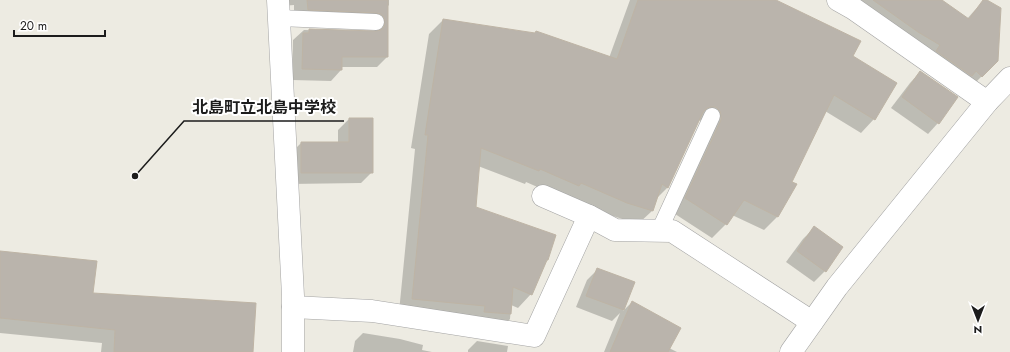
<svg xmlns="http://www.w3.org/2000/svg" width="1010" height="352" font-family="Jost,'Noto Sans JP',sans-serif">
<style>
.shadow{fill:#0003}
.building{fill:#bab4ac;stroke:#beb4a5}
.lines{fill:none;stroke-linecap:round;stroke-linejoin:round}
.lane-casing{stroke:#a3a3a3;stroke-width:17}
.street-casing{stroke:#a3a3a3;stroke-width:23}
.lane{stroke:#fff;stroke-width:16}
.street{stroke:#fff;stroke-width:22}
.leader{fill:none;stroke:#1c1c1c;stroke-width:1.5}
.callout-dot{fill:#1c1c1c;stroke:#fff;stroke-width:1.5}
.callout-label{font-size:16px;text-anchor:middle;font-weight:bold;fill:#1c1c1c;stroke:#fff;stroke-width:4;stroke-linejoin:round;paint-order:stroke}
</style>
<rect width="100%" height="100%" fill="#edebe2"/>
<g class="shadow">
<polygon points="281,0 389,0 389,5 387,7 387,57 377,67 341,67 341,70 331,81 292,80 293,40 304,30 375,32 374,28 294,20 294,5 282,6"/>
<polygon points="630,0 774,0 852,57 874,119 861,133 825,111 791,182 795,184 777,217 764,230 732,215 726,224 712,238 672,212 702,121 698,120 668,187 656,199 652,211 638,224 613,216 567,196 565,199 526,182 525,184 478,166 474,208 531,294 518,308 511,305 510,319 496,333 399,312 415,149 411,148 429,34 443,20 534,34 536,32 609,58"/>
<polygon points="836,0 940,0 967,19 974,11 985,0 997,61 971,87"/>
<polygon points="920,72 938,123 928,134 891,108 910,83"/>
<polygon points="349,119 372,172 361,183 290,184 290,154 301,143 338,143 338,130"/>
<polygon points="814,228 825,271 814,282 786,262 803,239"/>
<polygon points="0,252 92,294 252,352 101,352 102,343 0,333"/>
<polygon points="598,269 634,282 623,311 632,302 669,348 677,352 604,352 620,313 612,321 576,307 587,280"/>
<polygon points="363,333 400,339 423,345 422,350 432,352 353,352 355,341"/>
<polygon points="477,341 508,346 507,352 468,352 468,350"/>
</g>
<g class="building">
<polygon points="307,0 388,0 388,57 342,57 342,70 302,69 303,33 309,33 309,29 376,31 381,30 384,27 385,23 384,17 381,14 376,13 308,10"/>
<polygon points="638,0 776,0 861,41 853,56 897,83 875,120 834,95 792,182 797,184 778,217 744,200 727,225 685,198 721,120 721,116 720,111 716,107 711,107 707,108 703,112 668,188 662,184 653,211 627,203 581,183 579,186 540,169 539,171 481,148 476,207 556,235 548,260 547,260 532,295 513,287 511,314 484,312 485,306 412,299 428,135 425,135 443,19 535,33 536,31 617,59"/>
<polygon points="873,0 942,0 969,19 983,0 987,0 1001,8 998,61 982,77 976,71 972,76 936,51 940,45 918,32"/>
<polygon points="920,71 958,97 939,124 902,97"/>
<polygon points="349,118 373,118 373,173 301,173 301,142 349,142"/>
<polygon points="814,226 843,247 826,272 797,251"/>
<polygon points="0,251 97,261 93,293 256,303 253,352 114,352 115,330 0,318"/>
<polygon points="597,268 635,282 624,310 586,296"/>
<polygon points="632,301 681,328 668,352 610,352"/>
</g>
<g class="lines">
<g class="lane-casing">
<g id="lane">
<polyline points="279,18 376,22"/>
<polyline points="659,231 712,116"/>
</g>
</g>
<g class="street-casing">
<g id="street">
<polyline points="278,0 293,296 293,352"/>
<polyline points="838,0 854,9 987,102"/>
<polyline points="543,196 589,216"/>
<polyline points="293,307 372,311 534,336 589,216 615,230 672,231 812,322"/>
<polyline points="791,352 837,287 987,102 1010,78"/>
</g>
</g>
<use href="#lane" class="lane"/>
<use href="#street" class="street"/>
</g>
<path class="leader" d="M135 176L184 121H344"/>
<circle class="callout-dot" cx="135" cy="176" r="4"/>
<g class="callout-label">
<text x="264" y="113">北島町立北島中学校</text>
</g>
<g transform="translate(978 320) rotate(180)" stroke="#ffffff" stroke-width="3" paint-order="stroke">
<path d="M0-3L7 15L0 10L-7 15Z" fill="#1c1c1c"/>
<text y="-6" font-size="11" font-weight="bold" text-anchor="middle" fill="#1c1c1c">N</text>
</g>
<path d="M14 30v6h91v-6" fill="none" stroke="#1c1c1c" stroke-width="2"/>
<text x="20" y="30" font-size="12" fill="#1c1c1c" stroke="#ffffff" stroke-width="3" paint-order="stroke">20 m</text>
</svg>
